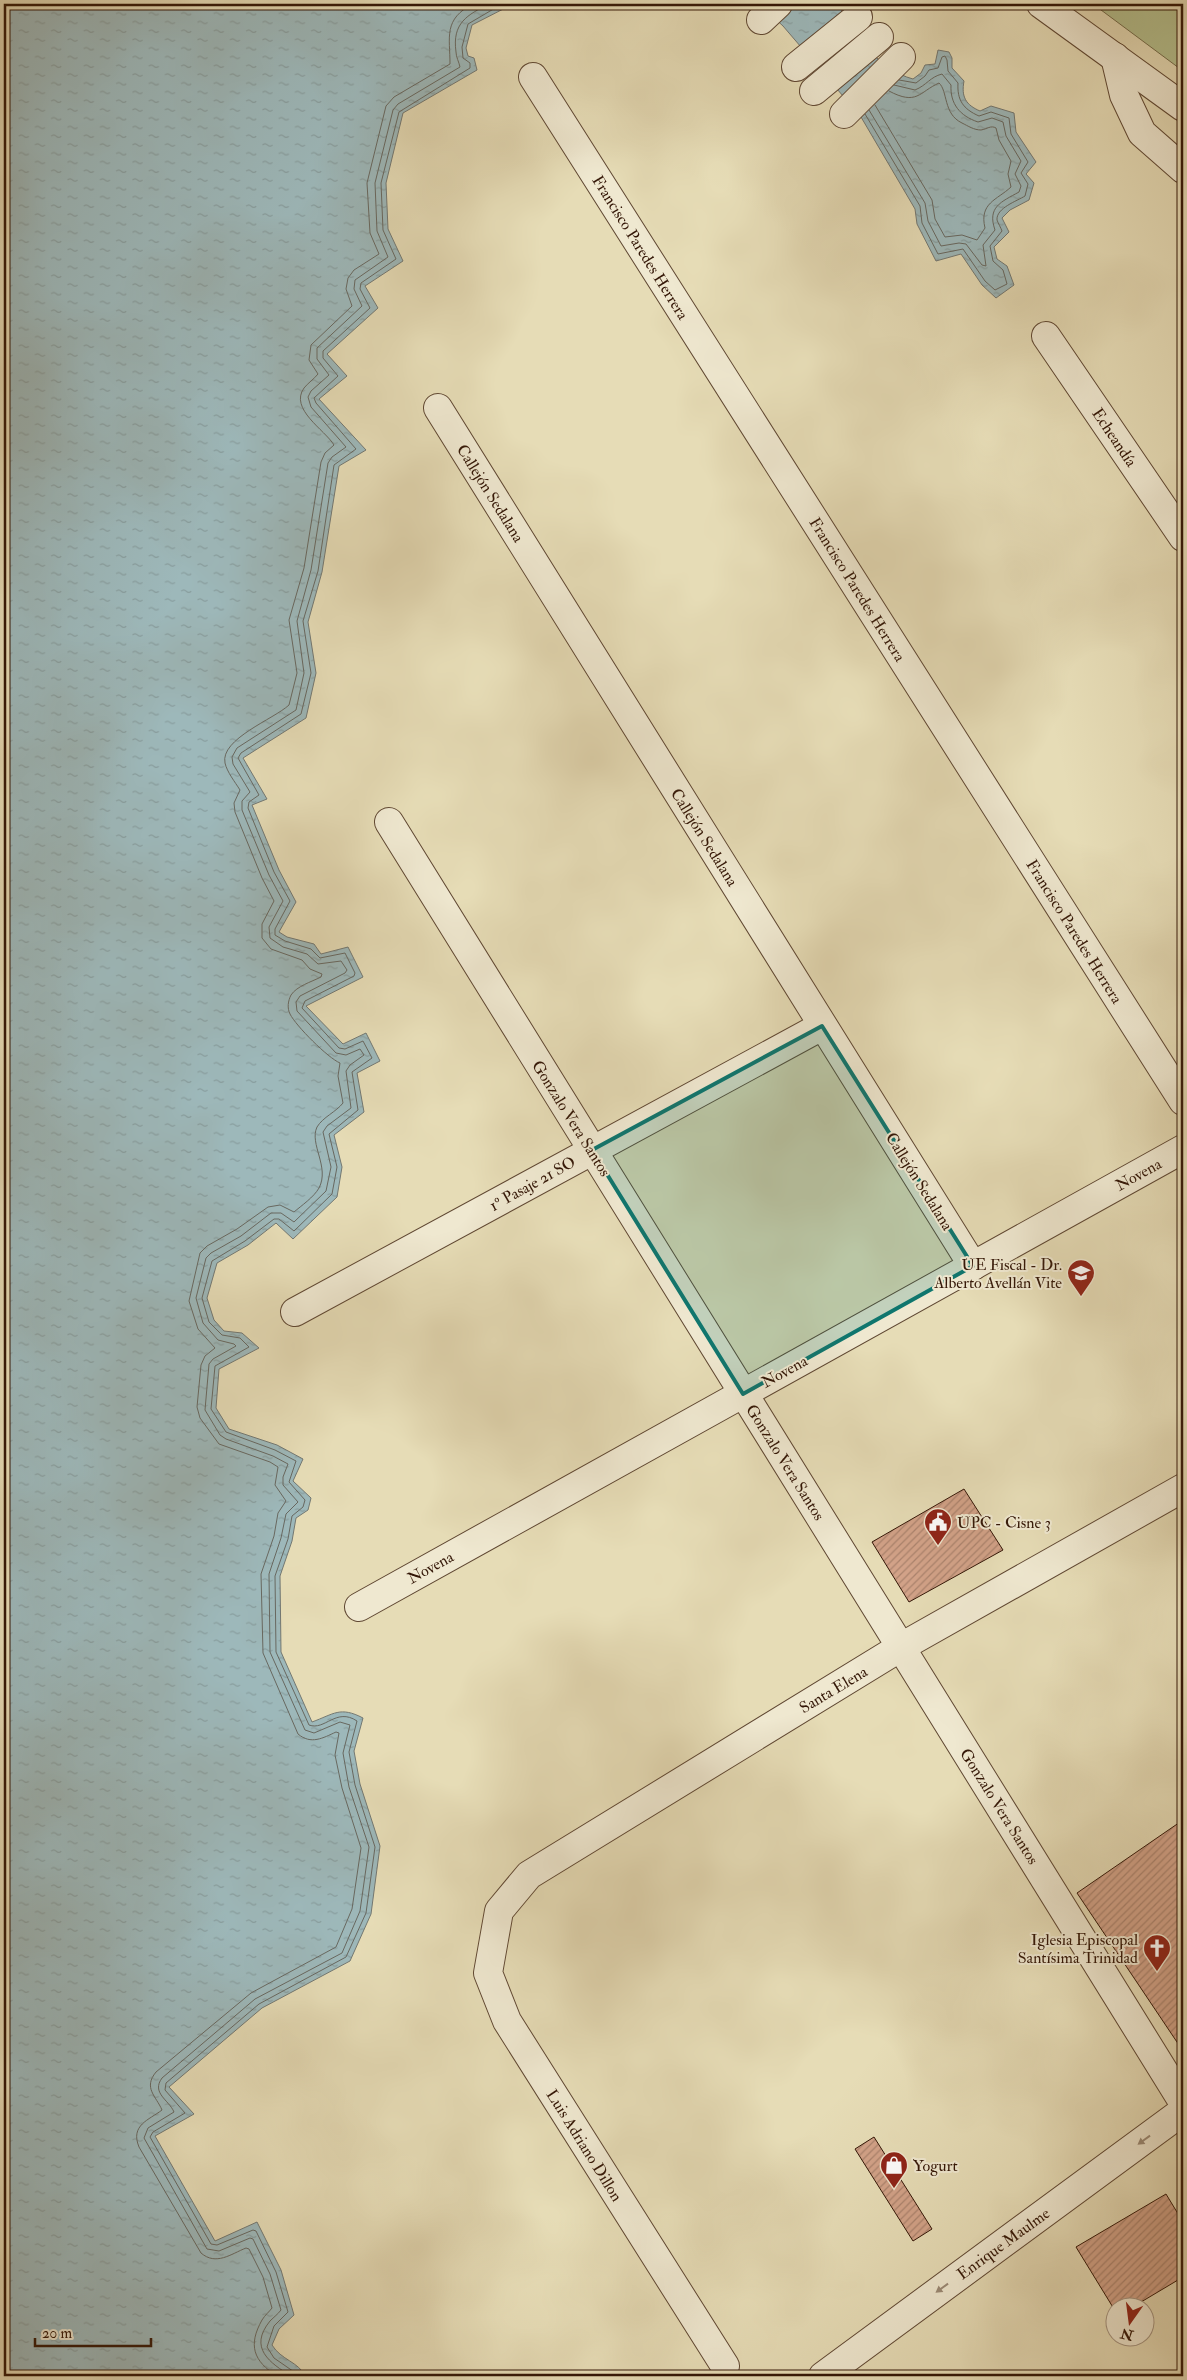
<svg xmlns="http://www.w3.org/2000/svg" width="1187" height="2380" font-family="'IM FELL Double Pica',serif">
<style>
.green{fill:#b5c08e;stroke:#746c4a}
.water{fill:url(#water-ripples);stroke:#737872}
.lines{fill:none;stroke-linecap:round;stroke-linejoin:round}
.shore{stroke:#686860;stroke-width:1}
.building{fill:url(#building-hatch);stroke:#341707}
.pedestrian-casing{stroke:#604833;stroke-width:30}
.minor-casing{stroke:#604833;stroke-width:30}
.tertiary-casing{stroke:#604833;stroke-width:30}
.pedestrian{stroke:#efe8d0;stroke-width:28}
.minor{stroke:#efe8d0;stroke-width:28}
.tertiary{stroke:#efe8d0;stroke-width:28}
.oneway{fill:#9b8a76}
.marked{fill:#0f766e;fill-opacity:0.2;stroke:#0f766e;stroke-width:4;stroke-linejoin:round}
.labels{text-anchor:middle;stroke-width:4;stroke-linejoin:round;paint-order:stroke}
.street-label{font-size:16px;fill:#341707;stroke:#efe8d0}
.poi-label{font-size:16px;fill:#341707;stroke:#efe8d0;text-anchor:end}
</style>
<defs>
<pattern id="water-ripples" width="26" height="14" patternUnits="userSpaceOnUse" patternTransform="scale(1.25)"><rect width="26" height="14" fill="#9db8ba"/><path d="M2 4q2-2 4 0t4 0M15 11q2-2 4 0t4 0" fill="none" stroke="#889d9e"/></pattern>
<pattern id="building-hatch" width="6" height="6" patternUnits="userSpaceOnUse" patternTransform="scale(1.25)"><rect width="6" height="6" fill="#d2a288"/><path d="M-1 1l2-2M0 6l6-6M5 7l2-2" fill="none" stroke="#ab836d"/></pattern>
</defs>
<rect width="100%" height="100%" fill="#e6dcb6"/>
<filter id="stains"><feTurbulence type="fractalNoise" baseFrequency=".004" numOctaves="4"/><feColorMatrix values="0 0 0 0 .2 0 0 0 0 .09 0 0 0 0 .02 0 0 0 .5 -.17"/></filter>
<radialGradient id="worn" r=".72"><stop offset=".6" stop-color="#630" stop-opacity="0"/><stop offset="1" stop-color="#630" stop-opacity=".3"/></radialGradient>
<polygon class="green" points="1093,4 1183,4 1183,71"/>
<g class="water">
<path d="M4,4H513L472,25L466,48L468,56L474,58L477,70L403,113L386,183L388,229L403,261L365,286L378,308L327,354L347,376L319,399L366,450L339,466L322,572L308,622L316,673L306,718L243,758L267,799L252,805L279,870L296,902L279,932L287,937L314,944L321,954L348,947L363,977L306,1006L343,1044L366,1033L380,1061L357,1073L364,1112L334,1135L342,1167L337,1197L293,1239L276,1223L248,1245L217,1263L207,1298L214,1320L224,1331L242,1333L259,1348L219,1369L216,1408L229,1429L277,1445L303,1459L293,1481L311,1498L308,1510L296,1518L292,1541L280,1576L281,1652L312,1722C334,1714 340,1706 363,1718L354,1751L360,1784L380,1846L371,1914L350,1961L262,2008L169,2087L194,2114L155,2136L215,2241L257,2222L281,2270L294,2315L279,2329L272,2345C281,2360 299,2362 305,2376H4Z"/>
<path d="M759,4H838C853,34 879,70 913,79L921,73L925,65L935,64L938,50L949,52L952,58V68L964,81C961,97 966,105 980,111L991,106L1014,113L1016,132L1036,162L1026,174L1034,183L1029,200L1010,210L1002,218L1009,232L994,247L997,259L1007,266L1014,285L996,298L982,285L961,254L936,261L917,224L915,209L861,117L783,26Z"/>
</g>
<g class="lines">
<g class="shore">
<path d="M875,105L932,200L935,219L945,237L962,235L977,240L985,228C979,203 997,200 1011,187L1008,174L1011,161L999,140L996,128C991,125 987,129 981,130C974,130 968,126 962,123C943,114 948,91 939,83C919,92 917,106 889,91"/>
<path d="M869,110L925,203L928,221L941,246L959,243L966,244L982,265L986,266L983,245L995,230C987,207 1001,202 1019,192L1021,186L1015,174L1021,161L1006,136L1003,122L992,118L978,122C960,116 950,104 951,85L942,74C930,77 927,85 915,90L894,85"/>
<path d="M865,114L920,206L922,223L938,254L963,249L985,281L995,290L1007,284L1003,270L993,261L990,246L1002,231C1001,228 998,223 997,220C996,208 1017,201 1025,196L1028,184L1021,173L1028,162L1011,134L1009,118L991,112L979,116C963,109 957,100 958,83L948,71L947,60L945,56L942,57L938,68L929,70L925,76L916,83L899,80"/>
<path d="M277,2376C253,2361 248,2345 262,2320C265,2315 269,2312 272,2308L263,2277L249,2249L246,2248C231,2254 216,2266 201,2253L139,2147C130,2125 149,2120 162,2110C156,2096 143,2088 156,2072L251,1993L336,1947L352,1909L361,1848L342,1788L335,1755L339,1733L336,1732C323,1738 311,1745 298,1734L263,1653L261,1574L274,1536L278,1513L286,1501L275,1485L278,1467L270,1462L219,1444L200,1418L197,1407L201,1365L205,1356L215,1348L198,1329L189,1301L200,1253L207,1246L237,1229L268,1207L280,1205L294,1212C301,1206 314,1197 319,1188C330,1167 309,1144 317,1127C323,1117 336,1112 343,1103L338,1076L340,1063C328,1058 296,1026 290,1014C287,1008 288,1001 291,995C297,986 311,982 321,977L322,974L310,969L302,960L271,949L262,938V924L274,901L262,878L235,812L234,803L240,790C235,782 227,772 225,763C220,739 274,719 289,705L297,673L289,620L304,568L321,462L325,453L334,445C325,430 289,409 304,388C308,383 314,379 318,374L309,360L311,345L352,306L346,289L348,278L354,270L379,254L370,233L367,183L386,106L394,97L450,64C450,37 443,19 473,4"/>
<path d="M291,2376C270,2363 248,2348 270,2321C274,2317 278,2314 281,2310L270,2274L253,2239L250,2238L219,2251L207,2249L144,2138L148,2128L174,2112C169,2100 151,2093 162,2078L255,1999L342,1953L360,1911L369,1847L349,1787L343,1753L350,1725L340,1722L314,1733L305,1730L270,1652L269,1574L281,1538L286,1514L298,1502L283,1485V1477L288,1464L273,1456L226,1439L220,1435L205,1410L209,1364L213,1359L236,1346L234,1344L218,1340L203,1323L196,1298L206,1258L211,1253L241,1236L271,1213H281L294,1222L326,1191L331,1167L323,1132L327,1126L351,1108L346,1071L350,1065L364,1055L360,1049L346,1055L336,1053L297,1011L296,1002L300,996L345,973L347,970L341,961L318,964L307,954L283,947L270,938L269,927L283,901L269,875L242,810V801L250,792L233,764L232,757L237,748L296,710L304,673L297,621L311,570L328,463L332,457L346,447L311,407L308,397L311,391L329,375L317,359V348L362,306L354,289L355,280L388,257L377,231L375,183L393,110L398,104L460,67C459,62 456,57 456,52C452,23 467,15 489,4"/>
<path d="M300,2376L274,2358L267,2347L274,2326L288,2312L276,2272L256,2231L253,2230L217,2245L211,2244L150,2137L153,2132L185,2113L165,2090L166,2083L259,2004L346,1957L366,1913L375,1847L355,1785L349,1752L357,1721C336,1707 325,1731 309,1725L276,1652L275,1576L288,1539L292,1516L303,1507L305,1500L289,1482L296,1461L275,1450L226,1432L211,1409L215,1366L249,1347L240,1338L222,1335L209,1322L202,1298L212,1261L245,1241L274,1219H279L294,1231L332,1194L337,1167L329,1134L358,1110L352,1072L372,1058L363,1041L345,1049L339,1048L302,1008L305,1001L354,976L355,973L345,953L320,958L311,949L285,941L275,935V929L290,901L274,872L248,808L249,802L259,795L238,758L241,753L301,714L311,673L303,621L318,571L334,465L356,449L316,403L314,398L338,376L323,358V351L370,308L360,289L361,283L396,259L383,230L381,183L399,112L470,68V63L463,58L462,47L468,24L502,4"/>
</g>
</g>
<g class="building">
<polygon points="964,1489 1003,1550 909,1602 872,1542"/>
<polygon points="1183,1820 1183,2051 1077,1893"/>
<polygon points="874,2137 932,2229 913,2241 855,2149"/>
<polygon points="1166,2194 1183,2222 1183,2277 1131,2308 1114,2309 1076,2247"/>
</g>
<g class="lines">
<g class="pedestrian-casing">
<g id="pedestrian">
<polyline points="761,20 778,4"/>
<polyline points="796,67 858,17"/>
<polyline points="814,91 879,37"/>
<polyline points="844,114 901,57"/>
</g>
</g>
<g class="minor-casing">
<g id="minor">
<polyline points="1041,4 1183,107"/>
<polyline points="1115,57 1124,95 1142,133 1183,169"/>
<polyline points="533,77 1183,1101"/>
<polyline points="1046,336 1183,537"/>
<polyline points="438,408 973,1266"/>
<polyline points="389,822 1183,2102"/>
<polyline points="295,1312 822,1026"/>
<polyline points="359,1607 1183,1149"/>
<polyline points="725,2366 507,2021 488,1973 499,1911 529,1875 901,1647 1183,1488"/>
</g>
</g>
<g class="tertiary-casing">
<polyline id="tertiary" points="823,2376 1183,2111"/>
</g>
<use href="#pedestrian" class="pedestrian"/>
<use href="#minor" class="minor"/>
<use href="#tertiary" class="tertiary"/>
</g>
<defs><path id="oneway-solid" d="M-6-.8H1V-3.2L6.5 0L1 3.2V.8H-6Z" transform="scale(1.25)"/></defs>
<g class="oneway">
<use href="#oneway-solid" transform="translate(1144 2140) rotate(144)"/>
<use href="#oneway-solid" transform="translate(942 2288) rotate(144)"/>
</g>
<path class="marked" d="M822,1026L973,1266L743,1394L592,1150Z"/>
<defs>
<g id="school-pin" transform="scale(1.4375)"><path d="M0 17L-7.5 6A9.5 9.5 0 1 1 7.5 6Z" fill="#8f2418" stroke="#efe8d0"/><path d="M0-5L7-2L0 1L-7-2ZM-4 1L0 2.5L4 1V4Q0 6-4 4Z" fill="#fff"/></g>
<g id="civic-pin" transform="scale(1.4375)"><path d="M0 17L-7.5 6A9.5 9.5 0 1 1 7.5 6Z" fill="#8f2418" stroke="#efe8d0"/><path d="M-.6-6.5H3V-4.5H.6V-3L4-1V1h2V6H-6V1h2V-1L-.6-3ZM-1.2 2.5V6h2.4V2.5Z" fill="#fff"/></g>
<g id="church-pin" transform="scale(1.4375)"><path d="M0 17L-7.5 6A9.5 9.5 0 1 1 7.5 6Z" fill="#8f2418" stroke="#efe8d0"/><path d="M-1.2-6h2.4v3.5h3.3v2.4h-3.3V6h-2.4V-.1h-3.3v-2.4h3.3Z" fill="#fff"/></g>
<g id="shop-pin" transform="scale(1.4375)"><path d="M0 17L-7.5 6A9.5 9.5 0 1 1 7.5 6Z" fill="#8f2418" stroke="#efe8d0"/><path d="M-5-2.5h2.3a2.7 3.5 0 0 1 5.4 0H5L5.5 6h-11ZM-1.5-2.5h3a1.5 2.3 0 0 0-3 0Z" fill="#fff"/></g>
</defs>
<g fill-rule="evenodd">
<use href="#school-pin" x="1081" y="1273"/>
<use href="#civic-pin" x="938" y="1522"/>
<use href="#church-pin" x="1157" y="1948"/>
<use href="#shop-pin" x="894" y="2165"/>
</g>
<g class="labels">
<g class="street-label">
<text transform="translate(641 247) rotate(58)" y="6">Francisco Paredes Herrera</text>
<text transform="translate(1115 437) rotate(56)" y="6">Echeandía</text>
<text transform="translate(491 493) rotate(58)" y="6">Callejón Sedalana</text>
<text transform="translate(858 589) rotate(58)" y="6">Francisco Paredes Herrera</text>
<text transform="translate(705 837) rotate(58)" y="6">Callejón Sedalana</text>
<text transform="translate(1075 931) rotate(58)" y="6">Francisco Paredes Herrera</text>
<text transform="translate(572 1118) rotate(58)" y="6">Gonzalo Vera Santos</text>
<text transform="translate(1138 1174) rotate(-29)" y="6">Novena</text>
<text transform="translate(920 1181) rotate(58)" y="6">Callejón Sedalana</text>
<text transform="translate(532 1183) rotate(-29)" y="6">1º Pasaje 21 SO</text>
<text transform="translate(784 1371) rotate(-29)" y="6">Novena</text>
<text transform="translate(786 1462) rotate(58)" y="6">Gonzalo Vera Santos</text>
<text transform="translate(430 1567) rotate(-29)" y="6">Novena</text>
<text transform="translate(833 1689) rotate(-31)" y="6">Santa Elena</text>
<text transform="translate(1000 1806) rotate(58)" y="6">Gonzalo Vera Santos</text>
<text transform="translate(585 2145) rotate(58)" y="6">Luis Adriano Dillon</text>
<text transform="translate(1003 2243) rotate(-36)" y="6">Enrique Maulme</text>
</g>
<g class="poi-label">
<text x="1062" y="1270">UE Fiscal - Dr.<tspan x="1062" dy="18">Alberto Avellán Vite</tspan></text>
<text x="957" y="1528" text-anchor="start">UPC - Cisne 3</text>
<text x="1138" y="1945">Iglesia Episcopal<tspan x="1138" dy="18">Santísima Trinidad</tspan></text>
<text x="913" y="2171" text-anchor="start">Yogurt</text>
</g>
</g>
<rect width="1187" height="2380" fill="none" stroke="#e6dcb6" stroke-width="20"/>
<rect x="5" y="5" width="1177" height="2370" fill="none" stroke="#341707" stroke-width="2.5"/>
<rect x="10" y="10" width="1167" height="2360" fill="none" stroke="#341707"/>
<g transform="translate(1130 2322) rotate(194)"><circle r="24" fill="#efe8d0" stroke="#a49480"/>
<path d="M0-4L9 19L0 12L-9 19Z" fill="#8f2418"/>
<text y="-8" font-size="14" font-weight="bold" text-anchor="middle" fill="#341707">N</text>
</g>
<path d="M35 2338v8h116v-8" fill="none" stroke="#341707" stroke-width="2.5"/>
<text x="42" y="2338" font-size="15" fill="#341707" stroke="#efe8d0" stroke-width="4" paint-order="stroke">20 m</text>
<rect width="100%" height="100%" filter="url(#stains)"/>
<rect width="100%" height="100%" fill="url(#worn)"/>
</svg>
